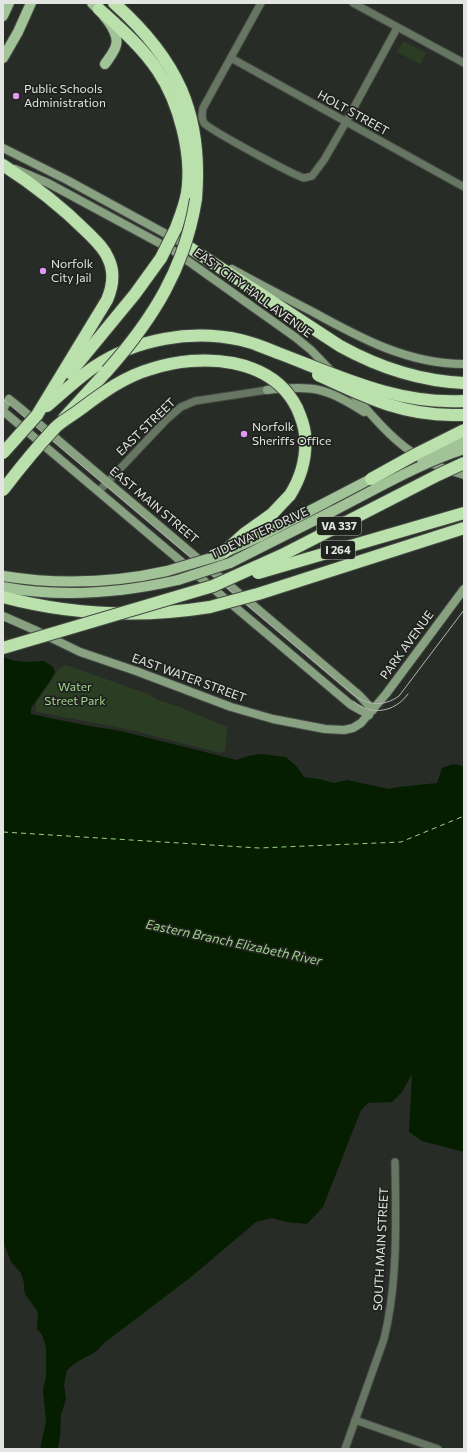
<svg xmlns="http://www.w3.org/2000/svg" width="467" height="1452" font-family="Commissioner,sans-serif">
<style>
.green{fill:#2b3e24}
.water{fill:#061e00}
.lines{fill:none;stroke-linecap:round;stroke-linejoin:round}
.ferry{stroke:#9ed38c;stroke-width:1;stroke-dasharray:5 4;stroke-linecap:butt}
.street-casing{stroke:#464a45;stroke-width:9}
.secondary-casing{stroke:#464a45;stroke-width:10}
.primary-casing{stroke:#464a45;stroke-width:12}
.highway-casing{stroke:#464a45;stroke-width:14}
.street{stroke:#677662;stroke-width:7}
.secondary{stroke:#88a180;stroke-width:8}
.primary{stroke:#a2c297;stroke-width:10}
.highway{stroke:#bae0ac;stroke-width:12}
.tram{stroke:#b3b6b2;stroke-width:1}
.primary-bridge-casing{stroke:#464a45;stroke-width:12;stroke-linecap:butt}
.highway-bridge-casing{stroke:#464a45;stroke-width:14;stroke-linecap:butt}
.primary-bridge{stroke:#a2c297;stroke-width:10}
.highway-bridge{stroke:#bae0ac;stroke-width:12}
.poi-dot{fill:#dd99f3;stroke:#1f221d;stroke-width:1.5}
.labels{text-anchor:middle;stroke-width:3.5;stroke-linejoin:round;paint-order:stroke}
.shield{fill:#1f221d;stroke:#a8aaa7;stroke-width:1}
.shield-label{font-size:11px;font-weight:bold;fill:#e3e5e2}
.poi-label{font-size:12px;fill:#e3e5e2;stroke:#1f221d;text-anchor:start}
.street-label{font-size:12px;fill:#e3e5e2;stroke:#1f221d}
.park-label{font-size:12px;fill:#a1d68e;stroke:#1f221d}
.water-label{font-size:13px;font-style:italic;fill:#9ed38c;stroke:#1f221d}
</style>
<rect width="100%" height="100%" fill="#282c27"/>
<g class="green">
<polygon points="403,41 426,53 420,64 397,52"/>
<polygon points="66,665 148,694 157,700 177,706 227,727 225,750 220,753 127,729 36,712 36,703 59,669"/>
</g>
<path class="water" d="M3,657C18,663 28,662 44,661L53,667L55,672L52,678L31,708V714L84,725L121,731L237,760L248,756L261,754L286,757L297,767L304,777L319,779L334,783L347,780L389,789L398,787L437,783L442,768L453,764L464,766V1152L422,1141L409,1132L412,1074L402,1092L392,1102L368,1103L361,1110L323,1207L307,1224L286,1222L272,1218L256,1222L191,1277L104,1343C94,1356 89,1354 77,1362C73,1364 70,1368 67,1370L64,1385L66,1399L61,1415L60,1436L58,1449H40L46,1421L43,1390L46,1377V1347L42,1335L37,1329L38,1312L25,1294L24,1289V1283L21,1273L11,1262L3,1241Z"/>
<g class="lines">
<polyline class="ferry" points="3,832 259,848 401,842 464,816"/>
<g class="street-casing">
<g id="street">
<path d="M261,3L203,108C202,113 201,118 204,123C210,130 293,175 304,178L312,176L324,160L346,122L397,28"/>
<polyline points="353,3 464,63"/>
<polyline points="231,58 464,187"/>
<polyline points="99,491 167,419 181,407 195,401 267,390"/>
<polyline points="355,1420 438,1449"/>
<path d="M345,1449L384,1339C398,1283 396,1220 395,1162"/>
</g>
</g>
<g class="secondary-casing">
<g id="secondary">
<polyline points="3,148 67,180 188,246"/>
<polyline points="15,169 48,183 174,251 295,337 311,350 333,373"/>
<path d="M232,269C259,284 286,298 313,312C360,338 408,364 464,364"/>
<path d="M267,390C312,385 326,387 364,412"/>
<path d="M351,392C388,433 407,460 464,475"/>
<polyline points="3,409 9,399 19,407 359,695 373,710"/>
<polyline points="3,411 351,705 369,715"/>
<polyline points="3,616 37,631 80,652 136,671 231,707 273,719 325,729 344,730 353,728 361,723 386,694 464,589"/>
</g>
</g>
<g class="primary-casing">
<g id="primary">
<path d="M92,3C101,11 120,32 116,45C115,51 109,58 105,64"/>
<polyline points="3,16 9,3"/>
<polyline points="3,58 18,32 31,3"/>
<polyline points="228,551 259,537 371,479"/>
<polyline points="230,563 333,511"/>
<path d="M3,576C58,585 113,583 167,571"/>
<path d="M3,587C61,598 121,593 178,580"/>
</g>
</g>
<g class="highway-casing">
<g id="highway">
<path d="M114,3C177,59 203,113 196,199"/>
<path d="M99,9C120,28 142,47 158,71C179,102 193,155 187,193C185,205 180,217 176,228"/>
<path d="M3,165C34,185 61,206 87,232C95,240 104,248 108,258C115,272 113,286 107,300L37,415"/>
<path d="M187,246L340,346C378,367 420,381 464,383"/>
<polyline points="70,373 135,294 161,258"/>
<path d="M47,406C62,393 77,379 94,367C136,339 191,329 241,340C254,343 266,348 278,353"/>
<polyline points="452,415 464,415"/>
<polyline points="64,418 107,371"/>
<polyline points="221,555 244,534 272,514 290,495"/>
<path d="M3,597C71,615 141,618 210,607"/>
</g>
</g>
<use href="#street" class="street"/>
<use href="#secondary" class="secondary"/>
<use href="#primary" class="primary"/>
<use href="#highway" class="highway"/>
<g class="tram">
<path d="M3,399L350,692C365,705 382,708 399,696L464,610"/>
<path d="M353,701C371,716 394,713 408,694"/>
</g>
<g class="primary-bridge-casing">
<g id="primary-bridge">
<polyline points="421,458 443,448 464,441"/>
<path d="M333,511C376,489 418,464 464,449"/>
<polyline points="167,571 221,555"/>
<polyline points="178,580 230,563"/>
</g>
</g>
<g class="highway-bridge-casing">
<g id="highway-bridge">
<polyline points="161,258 176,228"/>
<path d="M278,353C339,376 397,405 464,401"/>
<path d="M107,371C153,319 185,268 196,199"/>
<path d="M318,375C364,396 400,415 452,415"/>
<polyline points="3,453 37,415"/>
<polyline points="371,479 416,454 464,430"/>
<path d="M3,490C19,469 36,448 54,429C60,422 70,417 78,411C101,394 123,377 151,369C200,353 271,356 297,408C301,417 304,425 305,434C307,456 302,476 290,495"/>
<polyline points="258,573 464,513"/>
<polyline points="210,607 258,594 464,528"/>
<polyline points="3,648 213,586 282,555 438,475 464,463"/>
</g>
</g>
<use href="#primary-bridge" class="primary-bridge"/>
<use href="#highway-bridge" class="highway-bridge"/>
</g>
<g class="poi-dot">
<circle cx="16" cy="96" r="4"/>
<circle cx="43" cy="271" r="4"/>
<circle cx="244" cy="434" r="4"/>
</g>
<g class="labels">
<g class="shield">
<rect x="317" y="517" width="44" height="18" rx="3"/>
<rect x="321" y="541" width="34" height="18" rx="3"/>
</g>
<g class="shield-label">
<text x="339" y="530">VA 337</text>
<text x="338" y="554">I 264</text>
</g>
<g class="poi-label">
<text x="24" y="93">Public Schools<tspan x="24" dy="14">Administration</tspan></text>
<text x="51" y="268">Norfolk<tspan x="51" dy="14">City Jail</tspan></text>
<text x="252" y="431">Norfolk<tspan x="252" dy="14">Sheriffs Office</tspan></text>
</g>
<g class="street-label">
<text transform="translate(353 113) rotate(29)" y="4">HOLT STREET</text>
<text transform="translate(253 293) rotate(36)" y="4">EAST CITY HALL AVENUE</text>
<text transform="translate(146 427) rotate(-44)" y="4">EAST STREET</text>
<text transform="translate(154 505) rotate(40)" y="4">EAST MAIN STREET</text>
<text transform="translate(259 533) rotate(-25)" y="4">TIDEWATER DRIVE</text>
<text transform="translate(407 645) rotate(-54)" y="4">PARK AVENUE</text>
<text transform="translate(189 678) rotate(20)" y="4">EAST WATER STREET</text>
<text transform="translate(381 1249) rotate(-87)" y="4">SOUTH MAIN STREET</text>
</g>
<g class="park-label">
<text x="75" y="691">Water<tspan x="75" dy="14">Street Park</tspan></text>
</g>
<g class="water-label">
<text transform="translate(234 942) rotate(12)" y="5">Eastern Branch Elizabeth River</text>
</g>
</g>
<rect width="467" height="1452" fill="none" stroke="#e3e5e2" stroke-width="8"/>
</svg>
